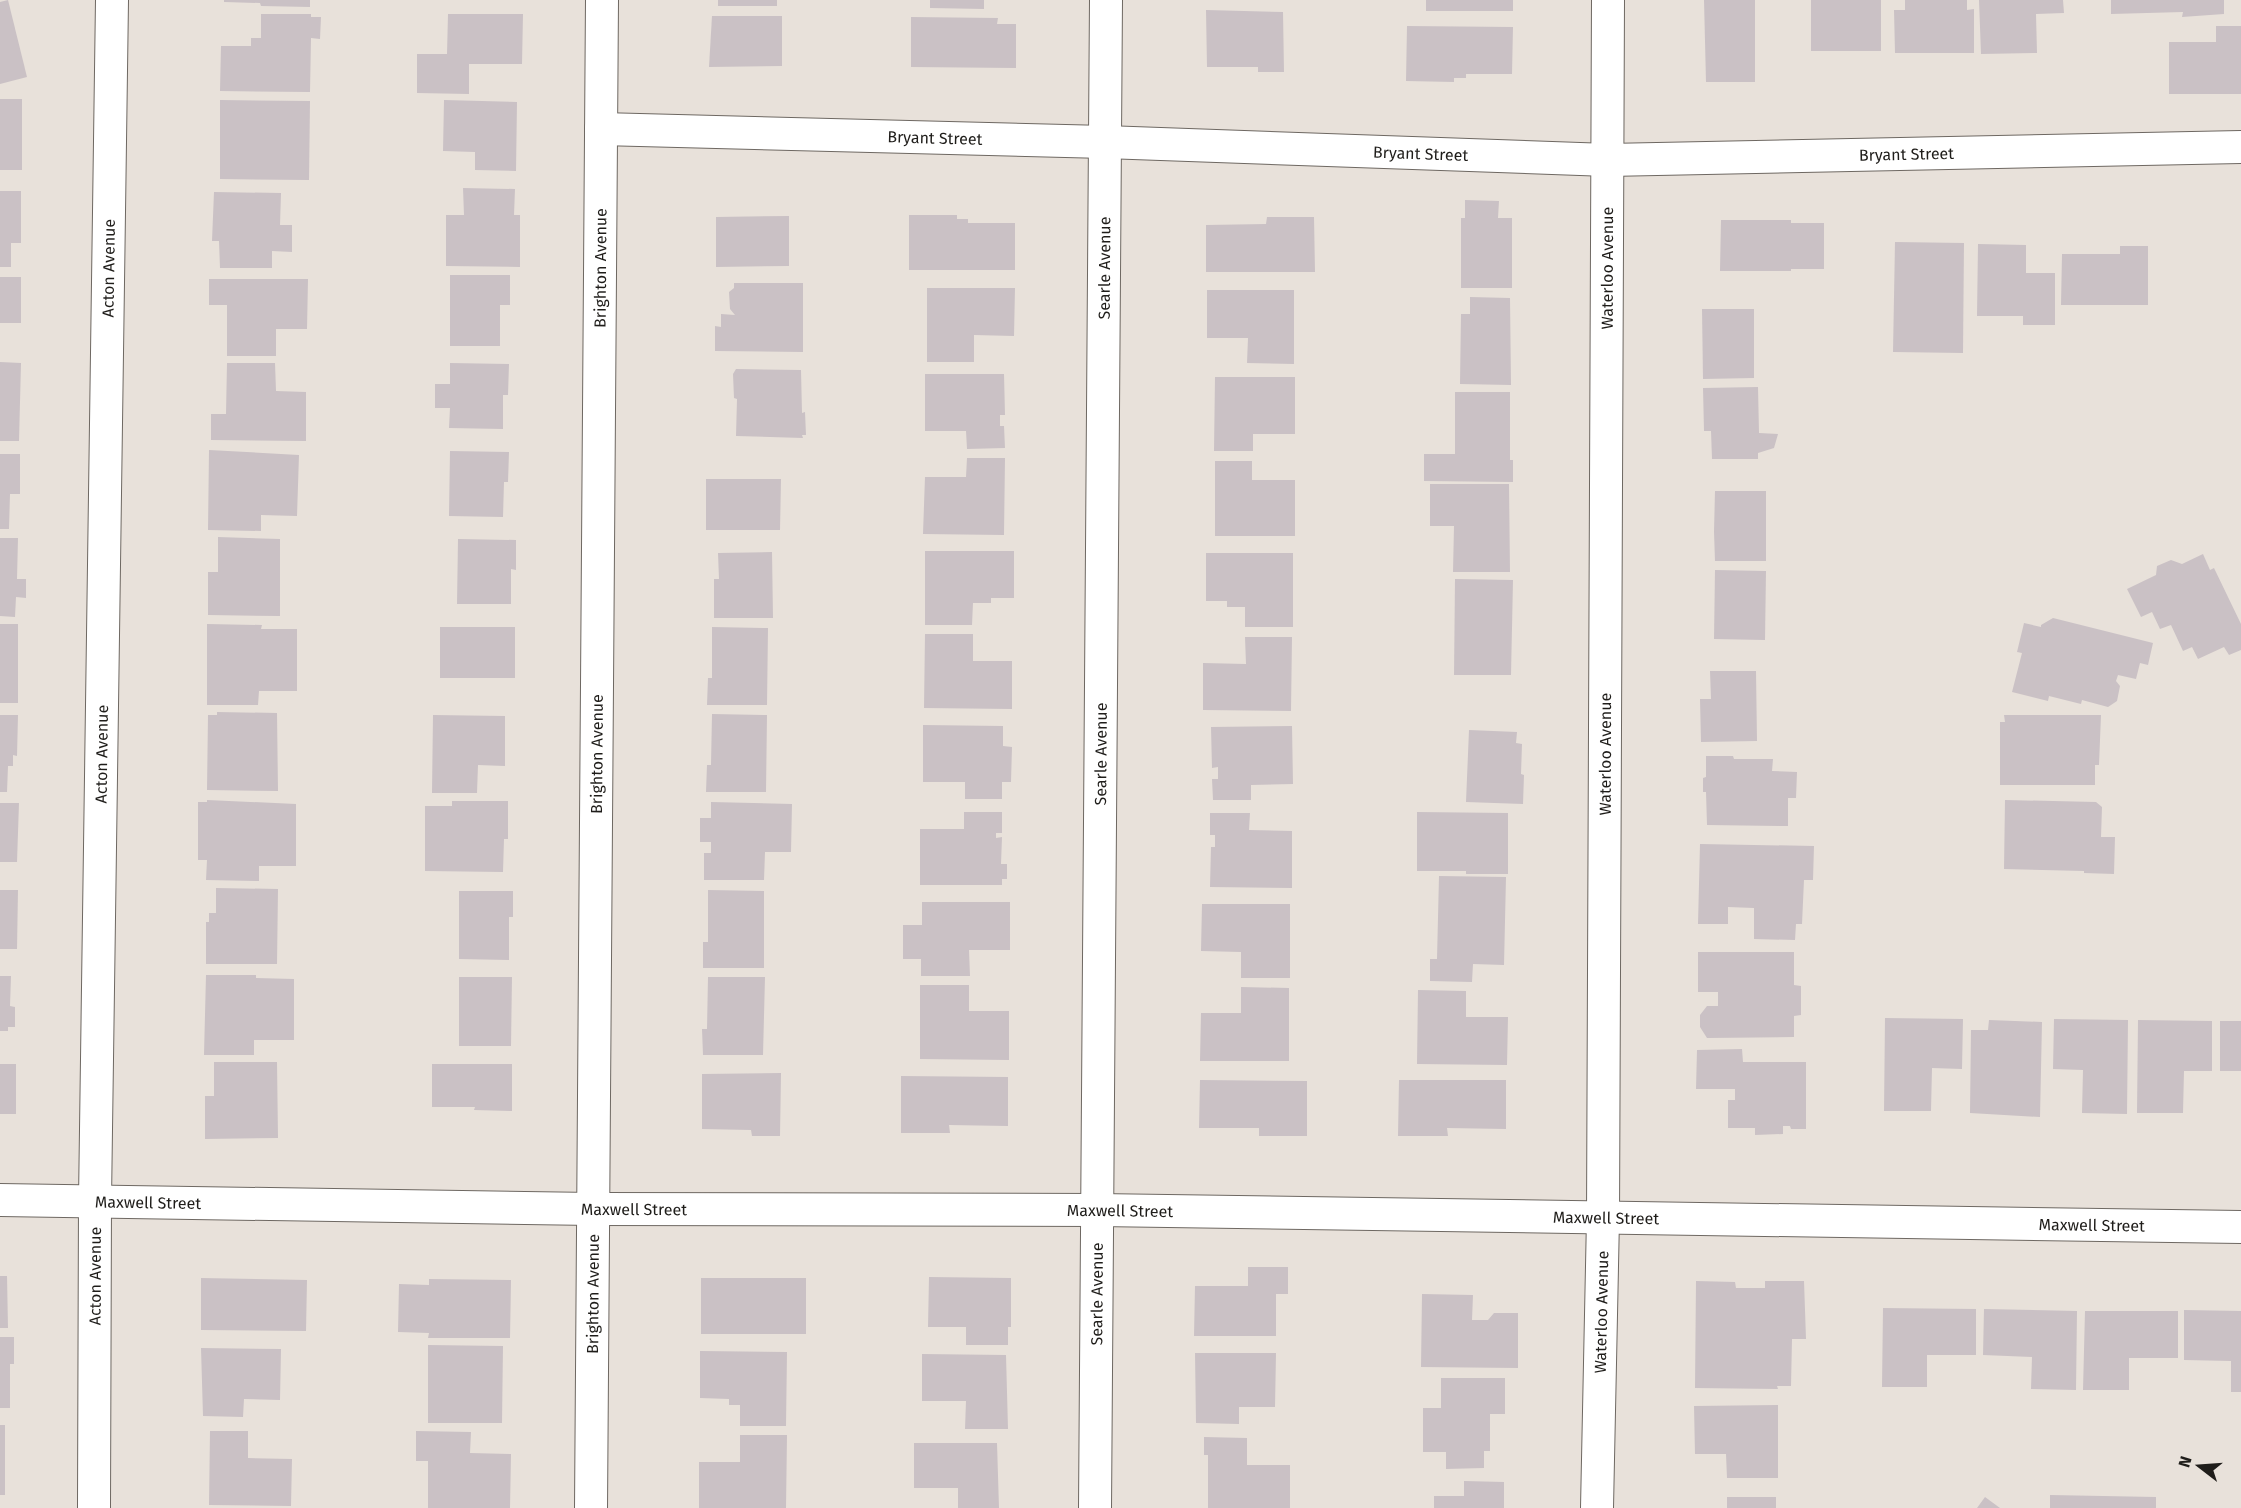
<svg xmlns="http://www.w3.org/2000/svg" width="2241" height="1508" font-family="'Fira Sans',sans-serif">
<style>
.building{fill:#cac1c5}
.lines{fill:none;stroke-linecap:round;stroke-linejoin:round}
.street-casing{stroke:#6e6862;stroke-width:34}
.street{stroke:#fff;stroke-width:32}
.labels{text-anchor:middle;stroke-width:6;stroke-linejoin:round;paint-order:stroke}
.street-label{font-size:16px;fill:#1f1d1a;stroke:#e8e1da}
</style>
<rect width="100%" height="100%" fill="#e8e1da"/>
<g class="building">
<polygon points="8,0 27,77 0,84 0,2"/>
<polygon points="224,0 310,0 310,7 261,6 260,3 224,2"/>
<rect x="718" y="0" width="59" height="6"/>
<polygon points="930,0 984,0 984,9 930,8"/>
<rect x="1426" y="0" width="87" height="11"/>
<polygon points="1704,0 1755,0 1755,82 1706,82"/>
<rect x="1811" y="0" width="70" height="51"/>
<polygon points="1905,0 1967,0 1967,10 1974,9 1974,53 1895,53 1894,10 1905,10"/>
<polygon points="1979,0 2063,0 2064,13 2036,14 2037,53 1981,54"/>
<polygon points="2111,0 2224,0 2224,14 2182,17 2183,12 2111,14"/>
<polygon points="1206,10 1283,12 1284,72 1258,72 1258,67 1207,67"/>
<polygon points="261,14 311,14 311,17 321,17 320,39 311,38 310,92 220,91 221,46 251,46 251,38 261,38"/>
<polygon points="448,14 523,14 522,64 469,64 469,94 417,93 417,54 447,54"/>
<polygon points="712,16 782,16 782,66 709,67"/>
<polygon points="911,17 998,18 997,24 1016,24 1016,68 911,67"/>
<polygon points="1407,26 1513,27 1512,74 1466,74 1466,78 1454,78 1454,82 1406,81"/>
<polygon points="2216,26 2241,26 2241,94 2169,94 2169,42 2216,42"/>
<rect x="0" y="99" width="22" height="71"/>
<polygon points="220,100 310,101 309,180 220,179"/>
<polygon points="444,100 517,102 516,171 475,170 475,152 443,151"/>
<polygon points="463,188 515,189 514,215 520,215 520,267 446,266 446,215 464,215"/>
<polygon points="0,191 21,191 21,243 11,243 11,267 0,267"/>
<polygon points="214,192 281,193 280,225 292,225 292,252 272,251 272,268 220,268 219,241 212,241"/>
<polygon points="1465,200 1499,201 1498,218 1512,218 1512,288 1461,288 1461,218 1465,218"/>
<polygon points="909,215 957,215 957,219 968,219 968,223 1015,223 1015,270 909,270"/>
<polygon points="789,216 789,266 716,267 716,217"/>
<polygon points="1267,217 1314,217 1315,272 1206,272 1206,225 1266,224"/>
<polygon points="1721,220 1791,220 1791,223 1824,223 1824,269 1791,269 1791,271 1720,271"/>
<polygon points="1895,242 1964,243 1963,353 1893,352"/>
<polygon points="1978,244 2026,245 2026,273 2055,273 2055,325 2023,325 2023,316 1977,316"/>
<polygon points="2120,246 2148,246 2148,305 2061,305 2062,254 2120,254"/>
<polygon points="450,275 510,275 510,305 500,305 500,346 450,346"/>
<rect x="0" y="277" width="21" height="46"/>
<polygon points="209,279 308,279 307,329 276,329 276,356 227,356 227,305 209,305"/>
<polygon points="734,283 803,283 803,352 715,351 715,326 721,327 721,314 735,315 730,309 729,292 734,288"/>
<polygon points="927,288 1015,288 1014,336 974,335 974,362 927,362"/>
<polygon points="1207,290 1294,290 1294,364 1247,363 1248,338 1207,338"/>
<polygon points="1470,297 1510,298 1511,385 1460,384 1461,314 1470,314"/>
<polygon points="1702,309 1754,309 1754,378 1703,379"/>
<polygon points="0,362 21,363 19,441 0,441"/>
<polygon points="227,363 275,363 276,391 306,392 306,441 211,440 211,414 226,414"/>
<polygon points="450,363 509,364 508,395 503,395 503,429 449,428 450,408 435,408 435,384 450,384"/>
<polygon points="736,369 801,370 802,413 805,412 806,435 802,435 803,438 736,436 737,399 734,398 733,374"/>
<polygon points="925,374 1004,374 1005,415 1000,415 1000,426 1004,426 1005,448 967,449 966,431 925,431"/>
<polygon points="1215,377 1295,377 1295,434 1253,434 1253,451 1214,451"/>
<polygon points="1758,387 1759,433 1778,434 1774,448 1758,453 1758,459 1712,459 1711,431 1704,431 1703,388"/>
<polygon points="1455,392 1510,392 1510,460 1513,460 1513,482 1424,481 1424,454 1455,454"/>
<polygon points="209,450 299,455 297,516 261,515 261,531 208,530"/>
<polygon points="450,451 509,452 508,482 504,482 503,517 449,516"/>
<polygon points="0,454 20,454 20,494 10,494 9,529 0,529"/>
<polygon points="967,458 1005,458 1004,535 923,534 925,477 966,477"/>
<polygon points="1215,461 1252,461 1252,480 1295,480 1295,536 1215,536"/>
<polygon points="706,479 781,479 780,530 706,530"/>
<polygon points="1430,484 1509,484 1510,572 1453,572 1454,526 1430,526"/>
<polygon points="1715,491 1766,491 1766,561 1715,561 1714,532"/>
<polygon points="218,537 280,539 280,616 208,615 208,572 218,572"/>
<polygon points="0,538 18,538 17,579 26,579 26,598 16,597 15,617 0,616"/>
<polygon points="458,539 516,540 516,570 511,569 511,604 457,604"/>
<polygon points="925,551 1014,551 1014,598 991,598 991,603 973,603 972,625 925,625"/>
<polygon points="772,552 773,618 714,618 714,579 719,579 718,553"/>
<polygon points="1206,553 1293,553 1293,627 1245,627 1245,607 1227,607 1227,601 1206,601"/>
<polygon points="2203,554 2210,570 2214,568 2241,624 2241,650 2229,655 2224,647 2198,659 2192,647 2183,651 2171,625 2160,629 2152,612 2141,617 2127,589 2156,575 2157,566 2171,560 2182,564"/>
<polygon points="1715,570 1766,571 1765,640 1714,639"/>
<polygon points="1455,579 1513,580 1511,675 1454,675"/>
<polygon points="2053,618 2153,643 2148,665 2140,663 2136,679 2118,675 2116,681 2120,686 2117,701 2108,707 2082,700 2081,704 2049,696 2048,701 2012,692 2022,653 2017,652 2024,623 2041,627 2041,625"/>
<rect x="0" y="624" width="18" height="79"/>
<polygon points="207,624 262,625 261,629 297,629 297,691 259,691 258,705 207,705"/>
<rect x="440" y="627" width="75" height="51"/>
<polygon points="712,627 768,628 767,705 707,705 708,678 712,678"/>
<polygon points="925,634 973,634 973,661 1012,661 1012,709 924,708"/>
<polygon points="1245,637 1292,637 1291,711 1203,710 1203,663 1246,664"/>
<polygon points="1710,671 1756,671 1757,741 1701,742 1700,699 1711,699"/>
<polygon points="217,712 277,713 278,791 207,790 208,715 217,715"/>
<polygon points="712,714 767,715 766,792 706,792 707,765 711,765"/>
<polygon points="0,715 18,715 17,756 13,755 13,766 8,766 7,792 0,792"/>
<polygon points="433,715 505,716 505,766 478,765 477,793 432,793"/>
<polygon points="2004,715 2101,715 2099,765 2095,765 2095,785 2000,785 2000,722 2005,722"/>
<polygon points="923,725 1003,726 1003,746 1012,747 1011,782 1002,782 1002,799 965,799 965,782 923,782"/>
<polygon points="1292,726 1293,784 1251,785 1251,800 1213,800 1212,779 1218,779 1218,767 1212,768 1211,727"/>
<polygon points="1469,730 1517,732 1516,743 1522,744 1521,774 1524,775 1523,804 1466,802"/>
<polygon points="1706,756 1733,756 1734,759 1773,759 1772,771 1797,772 1796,798 1788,798 1788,826 1707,825 1706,792 1703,792 1703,778 1706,777"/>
<polygon points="207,800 296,804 296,866 259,866 259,881 206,880 207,860 198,860 198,802 207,802"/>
<polygon points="2005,800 2096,802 2102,807 2101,837 2115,837 2114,874 2084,873 2084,871 2004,869"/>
<polygon points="452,801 508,801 508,839 504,839 503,872 425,871 425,806 452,806"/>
<polygon points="711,802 792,804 791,852 765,852 764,880 704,880 704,853 711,853 711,842 700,842 700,818 711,818"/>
<polygon points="0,803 19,803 17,862 0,862"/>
<polygon points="964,812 1002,812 1002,833 996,833 996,838 1002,837 1001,864 1007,864 1007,879 1002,879 1002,885 920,885 920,829 964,829"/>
<polygon points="1417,812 1508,813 1508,874 1466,874 1466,871 1417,871"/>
<polygon points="1210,813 1250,813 1249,830 1292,831 1292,888 1210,887 1211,847 1215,847 1215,835 1210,835"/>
<polygon points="1700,844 1814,846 1813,880 1804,880 1802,924 1796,924 1795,940 1754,939 1754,908 1728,907 1728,924 1698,924"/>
<polygon points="1439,876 1506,877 1504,965 1473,964 1472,982 1430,981 1430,959 1437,959"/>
<polygon points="216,888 278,889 277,964 206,964 206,922 209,922 209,913 216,913"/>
<polygon points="0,890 18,890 17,949 0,949"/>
<polygon points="708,890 764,891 764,968 703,968 703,942 708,942"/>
<polygon points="459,891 513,891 513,917 509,917 509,960 459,959"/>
<polygon points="922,902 1010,902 1010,950 969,950 970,976 921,976 921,959 903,959 903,925 922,925"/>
<polygon points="1202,904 1290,904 1290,978 1241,978 1241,952 1201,951"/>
<polygon points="1698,952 1794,952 1794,985 1801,986 1801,1015 1794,1016 1794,1037 1707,1038 1700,1027 1700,1015 1707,1006 1718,1006 1718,992 1698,992"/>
<polygon points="206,975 256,975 256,978 294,979 294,1040 254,1040 254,1055 204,1055"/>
<polygon points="0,976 11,976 10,1006 15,1007 15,1027 8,1027 8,1031 0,1031"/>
<polygon points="459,977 512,977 511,1046 459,1046"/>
<polygon points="708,977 765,977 763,1055 703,1055 702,1029 707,1029"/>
<polygon points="920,985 969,985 969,1011 1009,1011 1009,1060 920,1059"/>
<polygon points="1241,987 1289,988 1289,1061 1200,1061 1201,1013 1241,1013"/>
<polygon points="1418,990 1466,991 1466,1017 1508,1017 1507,1065 1417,1064"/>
<polygon points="1885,1018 1963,1019 1962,1069 1932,1068 1931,1111 1884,1111"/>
<polygon points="2054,1019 2128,1020 2127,1114 2082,1113 2083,1070 2053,1069"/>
<polygon points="1989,1020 2042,1022 2040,1117 1970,1113 1971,1030 1988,1030"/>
<polygon points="2138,1020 2212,1021 2212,1071 2184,1071 2183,1113 2137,1113"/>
<rect x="2220" y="1021" width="21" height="50"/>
<polygon points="1742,1049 1743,1062 1806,1062 1806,1129 1791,1129 1790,1126 1783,1126 1783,1134 1755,1135 1755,1128 1728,1128 1728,1100 1735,1100 1735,1089 1696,1089 1697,1050"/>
<polygon points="214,1062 277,1062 278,1138 205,1139 205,1096 214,1096"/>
<rect x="0" y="1064" width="16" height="50"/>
<polygon points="432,1064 512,1064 512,1111 474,1110 475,1107 432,1107"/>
<polygon points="781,1073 780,1136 752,1136 751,1130 702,1129 702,1074"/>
<polygon points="901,1076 1008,1077 1008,1126 949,1125 950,1133 901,1133"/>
<polygon points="1200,1080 1307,1081 1307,1136 1259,1136 1259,1128 1199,1128"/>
<polygon points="1399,1080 1506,1080 1506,1129 1447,1128 1448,1136 1398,1136"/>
<polygon points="1248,1267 1288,1267 1288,1294 1276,1294 1276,1336 1194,1336 1195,1286 1248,1286"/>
<polygon points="0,1276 7,1276 8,1328 0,1328"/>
<polygon points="929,1277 1011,1278 1011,1327 1008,1327 1008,1345 966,1345 966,1327 928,1327"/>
<polygon points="201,1278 307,1280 306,1331 201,1330"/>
<rect x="701" y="1278" width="105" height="56"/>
<polygon points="429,1279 511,1280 510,1338 428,1338 429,1333 398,1332 399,1284 429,1285"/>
<polygon points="1696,1281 1735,1282 1736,1288 1765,1288 1765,1281 1804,1281 1806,1339 1792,1339 1791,1386 1777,1386 1778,1389 1695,1388"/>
<polygon points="1422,1294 1473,1295 1472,1320 1488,1320 1494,1313 1518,1313 1518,1368 1421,1367"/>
<polygon points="1883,1308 1976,1309 1976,1355 1927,1355 1927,1387 1882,1387"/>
<polygon points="1984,1309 2077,1311 2076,1390 2031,1389 2032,1357 1983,1355"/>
<polygon points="2184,1310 2241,1311 2241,1392 2231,1392 2231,1361 2184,1360"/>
<polygon points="2085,1311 2178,1311 2178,1358 2129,1358 2129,1390 2083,1390"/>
<polygon points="0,1337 14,1337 14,1364 10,1364 10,1408 0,1408"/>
<polygon points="428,1345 503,1346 502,1423 428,1423"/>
<polygon points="201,1348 281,1349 280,1400 244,1399 243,1417 203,1416"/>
<polygon points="700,1351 787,1352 786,1426 740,1426 740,1405 729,1405 729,1399 700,1398"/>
<polygon points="1195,1353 1276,1353 1275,1407 1239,1407 1239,1424 1196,1423"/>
<polygon points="922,1354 1006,1355 1008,1429 965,1429 966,1401 922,1401"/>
<polygon points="1441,1378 1505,1378 1505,1414 1490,1414 1490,1451 1484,1451 1484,1468 1446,1469 1446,1452 1423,1452 1423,1408 1441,1408"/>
<polygon points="1778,1405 1778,1478 1727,1478 1726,1454 1695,1454 1694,1406"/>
<rect x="0" y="1425" width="5" height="70"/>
<polygon points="210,1431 248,1431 248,1458 292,1459 291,1506 209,1505"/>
<polygon points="416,1431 471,1432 470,1453 511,1454 510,1508 428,1508 428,1461 416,1461"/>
<polygon points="740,1435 787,1435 786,1508 699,1508 699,1462 740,1462"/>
<polygon points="1204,1437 1247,1438 1247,1465 1290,1465 1290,1508 1208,1508 1208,1455 1204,1455"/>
<polygon points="914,1443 997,1443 999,1508 958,1508 958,1488 914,1488"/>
<polygon points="1464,1481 1504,1482 1504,1508 1434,1508 1434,1496 1464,1496"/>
<polygon points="2050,1495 2156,1497 2156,1508 2050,1508"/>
<rect x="1727" y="1497" width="49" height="11"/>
<polygon points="1985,1497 2000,1508 1977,1508"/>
</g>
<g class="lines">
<g class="street-casing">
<g id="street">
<path id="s1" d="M601,129L1105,142L1608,160L2241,147"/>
<path id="s2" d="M0,1200L593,1209L1098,1210L2241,1227"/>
<path id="s3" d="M94,1508L95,1200L112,0"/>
<path id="s4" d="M591,1508L602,0"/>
<path id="s5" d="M1095,1508L1106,0"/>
<path id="s6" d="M1597,1508L1603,1218L1608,0"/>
</g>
</g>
<use href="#street" class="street"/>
</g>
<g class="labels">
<g class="street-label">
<text dy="6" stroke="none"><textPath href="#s1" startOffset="334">Bryant Street</textPath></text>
<text dy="6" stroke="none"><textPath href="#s1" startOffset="820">Bryant Street</textPath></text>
<text dy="6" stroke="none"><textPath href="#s1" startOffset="1306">Bryant Street</textPath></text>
<text dy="6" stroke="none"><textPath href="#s3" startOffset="1240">Acton Avenue</textPath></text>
<text dy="6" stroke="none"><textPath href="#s4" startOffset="1240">Brighton Avenue</textPath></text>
<text dy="6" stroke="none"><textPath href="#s5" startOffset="1240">Searle Avenue</textPath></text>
<text dy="6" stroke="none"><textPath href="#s6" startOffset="1240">Waterloo Avenue</textPath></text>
<text dy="6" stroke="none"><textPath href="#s3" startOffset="754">Acton Avenue</textPath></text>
<text dy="6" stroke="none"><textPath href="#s4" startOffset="754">Brighton Avenue</textPath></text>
<text dy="6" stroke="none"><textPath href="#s5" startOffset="754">Searle Avenue</textPath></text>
<text dy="6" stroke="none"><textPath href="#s6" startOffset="754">Waterloo Avenue</textPath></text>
<text dy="6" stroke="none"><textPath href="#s2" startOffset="148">Maxwell Street</textPath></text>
<text dy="6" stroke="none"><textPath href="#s2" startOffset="634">Maxwell Street</textPath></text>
<text dy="6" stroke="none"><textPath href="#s2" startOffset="1120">Maxwell Street</textPath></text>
<text dy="6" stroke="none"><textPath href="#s2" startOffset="1606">Maxwell Street</textPath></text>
<text dy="6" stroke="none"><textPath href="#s2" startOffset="2092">Maxwell Street</textPath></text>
<text dy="6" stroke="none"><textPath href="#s3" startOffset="232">Acton Avenue</textPath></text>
<text dy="6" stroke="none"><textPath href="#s4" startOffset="214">Brighton Avenue</textPath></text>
<text dy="6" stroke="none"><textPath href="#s5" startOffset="214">Searle Avenue</textPath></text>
<text dy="6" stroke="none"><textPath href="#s6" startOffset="196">Waterloo Avenue</textPath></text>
</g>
</g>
<g transform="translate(2199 1466) rotate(287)" stroke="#e8e1da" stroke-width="4.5" paint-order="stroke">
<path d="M0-4.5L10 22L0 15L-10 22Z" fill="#1f1d1a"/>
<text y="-9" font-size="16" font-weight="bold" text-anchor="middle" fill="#1f1d1a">N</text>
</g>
</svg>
